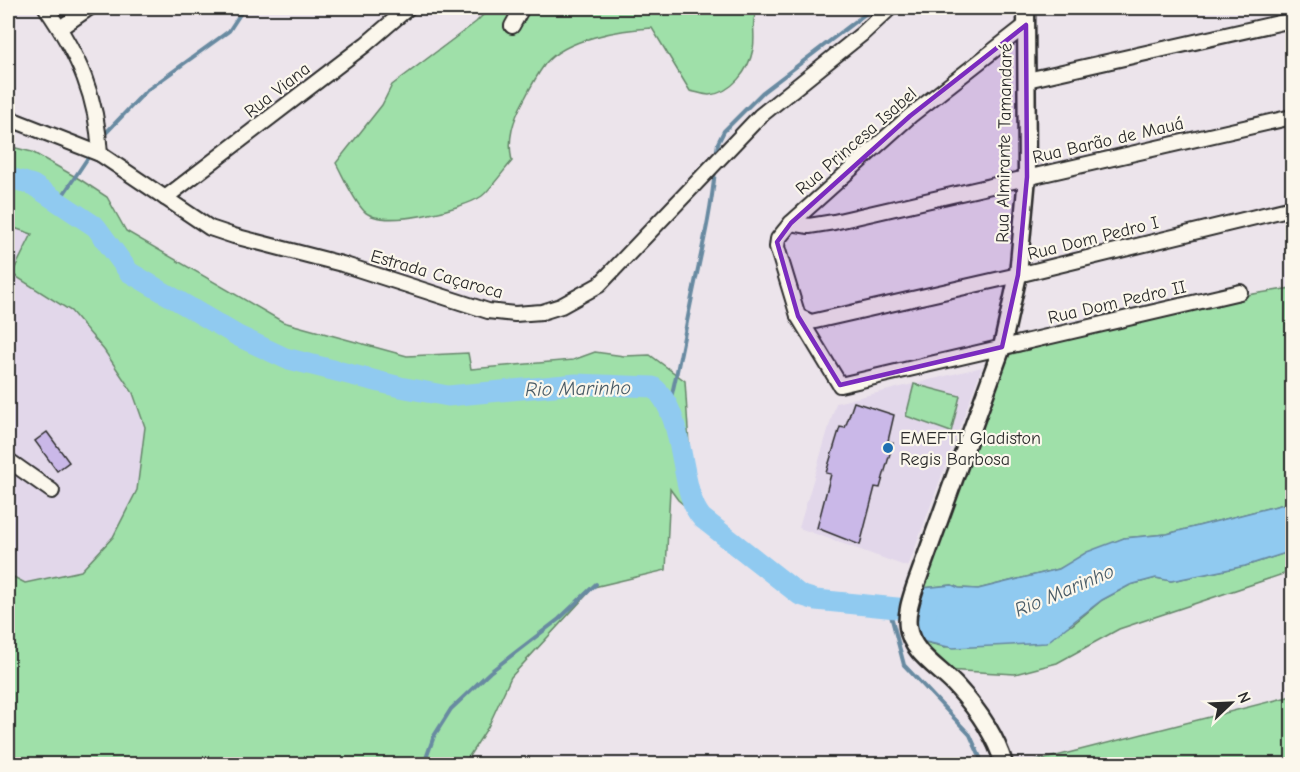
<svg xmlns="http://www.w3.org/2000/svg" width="1300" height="772" font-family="'Comic Neue',sans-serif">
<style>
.built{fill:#e2d7ea}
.green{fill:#9fe0a9;stroke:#65866a;stroke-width:1.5}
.water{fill:#90caf0;stroke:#688aa1;stroke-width:1.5}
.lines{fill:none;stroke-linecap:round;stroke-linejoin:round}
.stream{stroke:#688aa1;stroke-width:4}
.river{stroke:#90caf0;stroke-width:21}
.building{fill:#cab8e8;stroke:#2b2b2b;stroke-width:1.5}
.minor-casing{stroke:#2b2b2b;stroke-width:18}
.major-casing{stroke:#2b2b2b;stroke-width:21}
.minor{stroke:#fbf7ec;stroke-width:14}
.major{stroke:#fbf7ec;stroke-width:16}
.marked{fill:#7b2cbf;fill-opacity:0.2;stroke:#7b2cbf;stroke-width:4.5;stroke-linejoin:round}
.poi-dot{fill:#1f6fb2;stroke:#fbf7ec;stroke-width:2}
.labels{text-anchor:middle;stroke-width:4.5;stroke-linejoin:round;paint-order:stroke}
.street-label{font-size:18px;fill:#2b2b2b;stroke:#fbf7ec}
.poi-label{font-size:18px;fill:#2b2b2b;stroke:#fbf7ec;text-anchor:start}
.water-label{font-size:20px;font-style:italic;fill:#495b66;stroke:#fbf7ec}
</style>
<rect width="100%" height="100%" fill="#ece4eb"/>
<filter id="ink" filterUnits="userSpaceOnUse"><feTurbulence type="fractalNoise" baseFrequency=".0167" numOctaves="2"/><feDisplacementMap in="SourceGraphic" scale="12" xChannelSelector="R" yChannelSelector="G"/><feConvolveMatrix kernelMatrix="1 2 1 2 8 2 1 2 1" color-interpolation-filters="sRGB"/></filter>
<g filter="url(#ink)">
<g class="built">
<polygon points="8,226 32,234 12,275 71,311 104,350 133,393 145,427 137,490 113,537 81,571 25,583 8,574"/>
<polygon points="982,367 908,567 799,528 836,403"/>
</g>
<g class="green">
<path d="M490,8H758C750,21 756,35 753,49C749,70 732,93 709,95C704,95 696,92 690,91L652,28C622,29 565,39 545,64C537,75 530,88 524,100C513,120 507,139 512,161C505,169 489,191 482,196C463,209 382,230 364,211C352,198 344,178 336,163L382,105L392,85L476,22Z"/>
<polygon points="8,146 32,152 81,180 107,197 126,231 283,322 407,356 468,353 471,369 573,360 595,352 624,356 650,355 685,381 691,477 701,519 678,500 670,489 666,570 594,587 511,677 488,727 464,764 8,764 8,574 25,583 81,571 113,537 137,490 145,427 133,393 104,350 71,311 12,274 32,234 8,226"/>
<polygon points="1292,288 1292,502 1167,534 1124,538 1059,569 978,589 959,588 952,585 923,588 1004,356 1221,299"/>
<polygon points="914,384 960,396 951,432 906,416"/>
<polygon points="1292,551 1292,571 1119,629 1057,663 1015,674 944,670 921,641 945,647 1072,625 1102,600 1130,585 1156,578 1171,581 1245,566"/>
<polygon points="1292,696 1292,764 1025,764"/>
</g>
<polygon class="water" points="1292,502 1292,551 1245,566 1171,581 1156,578 1130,585 1102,600 1046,643 953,648 921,641 914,622 923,588 952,585 959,588 978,589 1059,569 1087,552 1124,538 1167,534"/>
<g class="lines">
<g class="stream">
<polyline points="102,137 146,91 229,31 244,8"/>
<polyline points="716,156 718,143 724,131 763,92 873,8"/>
<polyline points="59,201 91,153"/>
<path d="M668,410C678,372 684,335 692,297C701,253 711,214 715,170"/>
<polyline points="889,608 904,665 970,735 983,764"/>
<polyline points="424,764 434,736 451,709 490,672 559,619 596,584"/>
</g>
<path class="river" d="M8,177L33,185L96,227L129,272L238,336L285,358L400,387L448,396L576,384L653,387C687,414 678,492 702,518L800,595L816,600L927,611"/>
</g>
<g class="building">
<polygon points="854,402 894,415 888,441 893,443 880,488 875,487 860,545 817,528 831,474 826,473 840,427 845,428"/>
<polygon points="47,432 69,462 57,471 35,441"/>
</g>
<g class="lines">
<g class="minor-casing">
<g id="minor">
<path d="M46,8C79,56 97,96 100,154"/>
<polyline points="1026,25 910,116 791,223 778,239 777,247 798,316 840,385 1240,292"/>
<polyline points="512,26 522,8"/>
<polyline points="60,28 89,8"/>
<polyline points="1027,80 1292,20"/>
<polyline points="8,118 100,154 210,228 234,236 342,264 488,311 515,314 542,312 561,306 599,285 760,116 862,34 890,8"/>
<polyline points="165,198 366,44 408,8"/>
<polyline points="791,223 809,226 834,222 1292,117"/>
<polyline points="798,316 811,322 1018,275 1292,208"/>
<polyline points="8,460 52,491"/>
</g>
</g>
<g class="major-casing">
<path id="major" d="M1004,764C995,734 978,710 957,687C941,669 911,653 908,627C906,614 911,599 915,587L1002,347L1018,275L1027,177L1026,8"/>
</g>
<use href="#minor" class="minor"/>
<use href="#major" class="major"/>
</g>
</g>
<path class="marked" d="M1026,25L1027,177L1018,275L1002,347L840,385L798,316L777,242L791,223L910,116Z"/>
<circle class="poi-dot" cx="888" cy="448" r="6"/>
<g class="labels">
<g class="street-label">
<text transform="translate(277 90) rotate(-38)" y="6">Rua Viana</text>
<text transform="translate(1108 140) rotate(-13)" y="6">Rua Barão de Mauá</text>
<text transform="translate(856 141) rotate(-41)" y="6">Rua Princesa Isabel</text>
<text transform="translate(1004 143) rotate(-89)" y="6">Rua Almirante Tamandaré</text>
<text transform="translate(1093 238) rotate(-14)" y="6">Rua Dom Pedro I</text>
<text transform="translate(437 274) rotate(16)" y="6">Estrada Caçaroca</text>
<text transform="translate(1117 302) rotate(-13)" y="6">Rua Dom Pedro II</text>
</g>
<g class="poi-label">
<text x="900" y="444">EMEFTI Gladiston<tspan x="900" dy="21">Regis Barbosa</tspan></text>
</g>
<g class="water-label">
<text transform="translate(578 388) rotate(-1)" y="7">Rio Marinho</text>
<text transform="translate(1064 590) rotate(-23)" y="7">Rio Marinho</text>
</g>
</g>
<rect width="1300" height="772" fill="none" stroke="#fbf7ec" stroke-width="30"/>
<rect x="15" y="15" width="1270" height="742" fill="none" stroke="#2b2b2b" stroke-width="2" filter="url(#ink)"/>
<g transform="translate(1231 703) rotate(67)" stroke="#fbf7ec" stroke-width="4.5" paint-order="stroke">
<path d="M0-4.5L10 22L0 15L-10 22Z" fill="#2b2b2b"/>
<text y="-9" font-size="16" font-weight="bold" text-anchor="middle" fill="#2b2b2b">N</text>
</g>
</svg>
